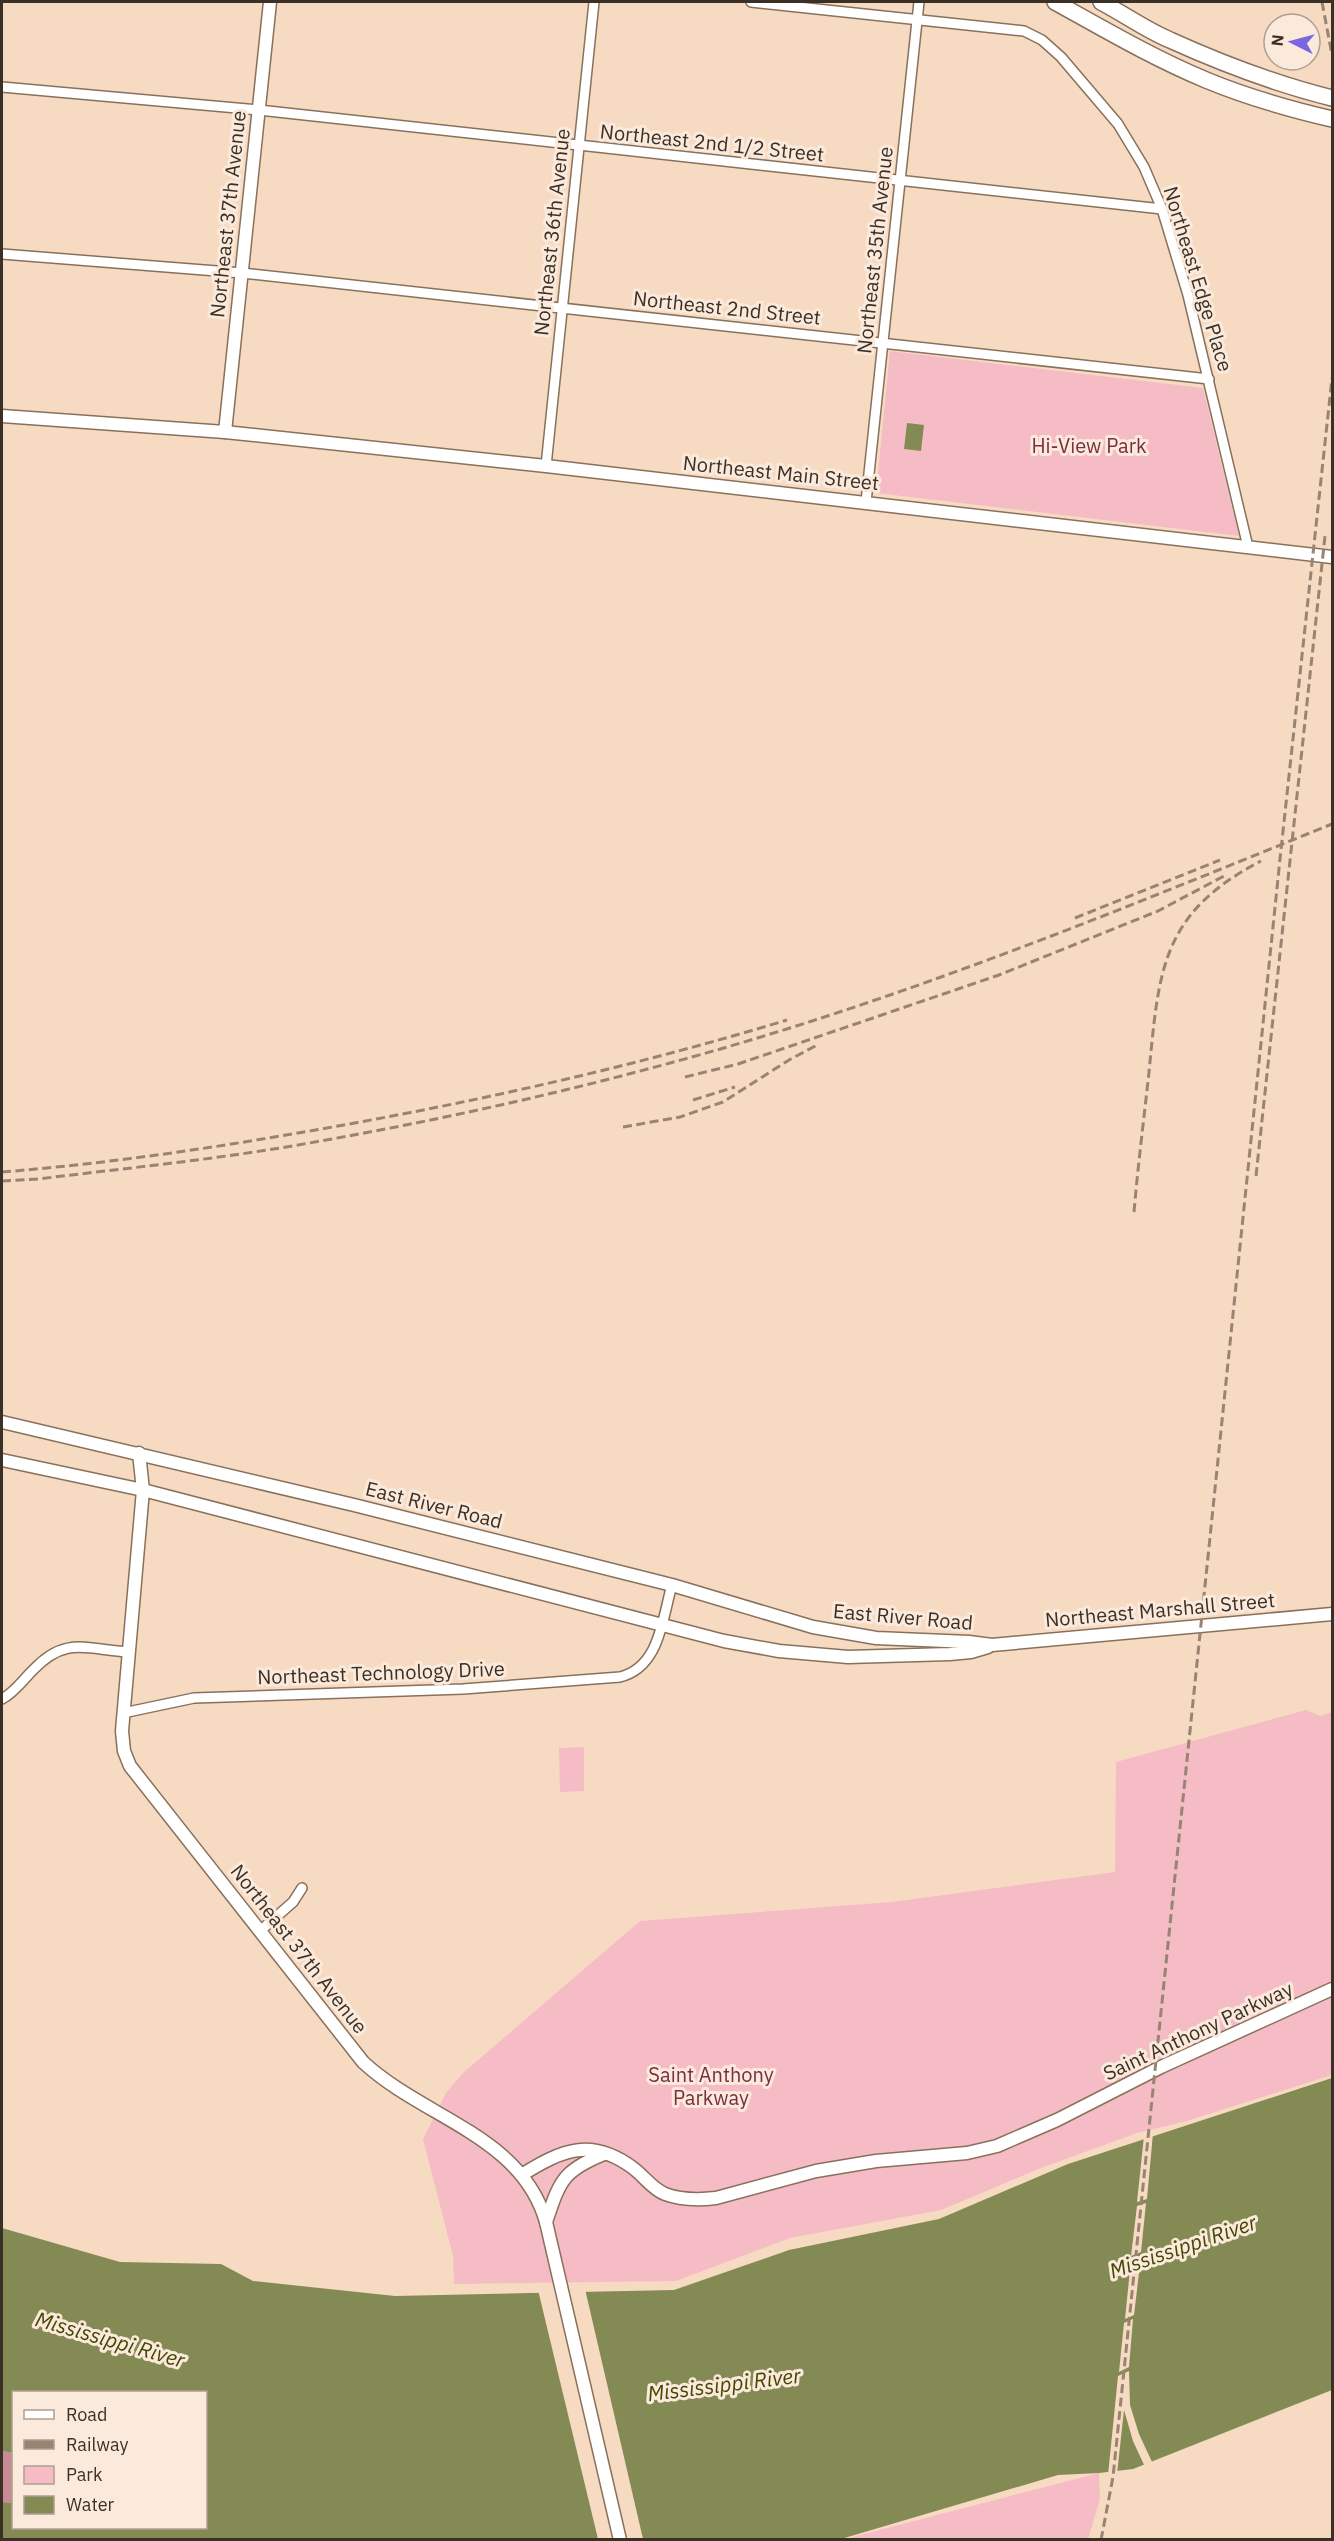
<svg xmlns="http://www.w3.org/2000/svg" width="1334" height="2541" font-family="'IBM Plex Sans',sans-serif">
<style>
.green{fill:#f5bcc6}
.forest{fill:#c88b95}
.water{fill:#838a54}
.pier{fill:#f7dac2}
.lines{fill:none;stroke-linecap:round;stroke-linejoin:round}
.minor-casing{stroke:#89705b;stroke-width:12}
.tertiary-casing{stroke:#89705b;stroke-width:15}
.primary-casing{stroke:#89705b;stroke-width:18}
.minor{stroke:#fff;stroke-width:9}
.tertiary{stroke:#fff;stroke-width:12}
.primary{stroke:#fff;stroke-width:15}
.rail{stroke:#988473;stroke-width:3;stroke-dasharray:9 4.5;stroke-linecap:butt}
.labels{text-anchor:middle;stroke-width:6;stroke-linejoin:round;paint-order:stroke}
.street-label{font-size:20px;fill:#3b3026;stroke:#fbe9db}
.park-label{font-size:20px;fill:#792e41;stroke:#fbe9db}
.water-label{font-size:21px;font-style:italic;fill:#424702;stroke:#fbe9db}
</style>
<rect width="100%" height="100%" fill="#f7dac2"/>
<g class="green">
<polygon points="890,351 1203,388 1239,536 876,493"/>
<polygon points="1306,1710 1320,1716 1332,1712 1332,2075 1187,2121 1137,2133 1041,2168 941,2210 790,2238 676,2281 454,2284 453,2256 423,2139 446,2093 463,2073 640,1921 892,1902 1115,1872 1116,1762"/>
<polygon points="584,1747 584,1791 560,1792 559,1748"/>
<polygon points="1099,2473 1100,2499 1088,2539 845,2539"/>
</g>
<polygon class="forest" points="2,2451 13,2453 13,2503 2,2502"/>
<g class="water">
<polygon points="907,423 924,425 921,451 904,449"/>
<polygon points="1332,2078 1332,2390 1133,2469 1099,2473 1058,2475 841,2539 2,2539 2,2502 13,2503 14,2528 206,2528 206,2392 14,2392 13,2453 2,2451 2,2228 120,2262 221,2264 253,2281 395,2296 674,2290 789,2250 939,2219 1068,2164"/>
</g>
<g class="pier">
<polygon points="1153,2133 1147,2199 1137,2202 1144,2136"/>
<polygon points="1146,2203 1141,2252 1131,2256 1137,2206"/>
<polygon points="1141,2256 1134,2315 1125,2319 1131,2260"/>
<polygon points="585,2289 643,2539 598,2539 538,2290"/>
<polygon points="1133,2319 1129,2367 1119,2372 1124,2323"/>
<polygon points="1129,2371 1130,2405 1139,2434 1153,2464 1145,2467 1133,2441 1124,2410 1117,2474 1108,2475 1118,2376"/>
</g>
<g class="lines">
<g class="minor-casing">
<g id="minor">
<polyline points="751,2 1024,31 1042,40 1061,57 1118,124 1144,167 1162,209 1188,295 1248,547"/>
<polyline points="2,87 259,110 1162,209"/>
<polyline points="2,254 242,273 1209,379"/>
<polyline points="546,466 594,2"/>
<polyline points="866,502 919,2"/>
<path d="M2,1699C14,1693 23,1680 33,1670C66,1635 87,1650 129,1652"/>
<path d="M123,1713L194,1698L463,1689L620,1677C660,1667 662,1619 672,1585"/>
<polyline points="260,1931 293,1902 302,1888"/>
</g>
</g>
<g class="tertiary-casing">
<g id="tertiary">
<polyline points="2,416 225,432 546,466 1332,557"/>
<polyline points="225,432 270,2"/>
<polyline points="2,1422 354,1505 672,1585 813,1627 876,1638 969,1642 992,1645 1332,1614"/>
<path d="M139,1453L143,1490L122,1731L124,1751L130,1766L363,2062C423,2118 522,2136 546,2222L620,2540"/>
<polyline points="2,1460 143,1490 724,1641 779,1651 848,1657 950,1654 971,1652 988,1647"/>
<path d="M523,2174C562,2150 591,2137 633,2168C644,2176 652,2189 665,2194C681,2200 699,2200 716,2198L816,2171L876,2161L967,2153L997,2146L1057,2120L1161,2067L1332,1989"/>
<path d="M546,2222C560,2181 562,2171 604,2154"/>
</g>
</g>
<g class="primary-casing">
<g id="primary">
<path d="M1055,2C1104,29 1153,58 1206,80C1247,97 1289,109 1332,119"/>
<path d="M1101,2C1124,14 1146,30 1170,40C1223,64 1276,84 1332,98"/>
</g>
</g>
<use href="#minor" class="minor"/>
<use href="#tertiary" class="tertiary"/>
<use href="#primary" class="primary"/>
<g class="rail">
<polyline points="1322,2 1332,55"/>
<polyline points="1075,918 1220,860"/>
<polyline points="685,1077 738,1064 999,975 1158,911 1224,876"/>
<polyline points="693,1100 735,1087"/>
<polyline points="623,1127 680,1117 723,1102 789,1060 819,1044"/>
<path d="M2,1172C114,1163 227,1146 338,1126C489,1099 639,1065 787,1020"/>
<polyline points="1256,1176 1325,536"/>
<path d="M2,1181L38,1179C119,1169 200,1161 280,1148C411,1126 542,1098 670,1063C897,1002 1115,912 1332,824"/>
<path d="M1134,1212C1138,1165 1144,1118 1149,1072C1159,970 1161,913 1261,861"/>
<polyline points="1101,2540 1113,2477 1280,859 1332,378"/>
</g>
</g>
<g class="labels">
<g class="street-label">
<text transform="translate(712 143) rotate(6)" y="7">Northeast 2nd 1/2 Street</text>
<text transform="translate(228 214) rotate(-84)" y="7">Northeast 37th Avenue</text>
<text transform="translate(552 232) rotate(-84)" y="7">Northeast 36th Avenue</text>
<text transform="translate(875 250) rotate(-84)" y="7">Northeast 35th Avenue</text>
<text transform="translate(1198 279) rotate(73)" y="7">Northeast Edge Place</text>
<text transform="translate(727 308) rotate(6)" y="7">Northeast 2nd Street</text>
<text transform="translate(781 473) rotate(6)" y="7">Northeast Main Street</text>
<text transform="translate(434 1505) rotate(14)" y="7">East River Road</text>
<text transform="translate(1160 1610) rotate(-5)" y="7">Northeast Marshall Street</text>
<text transform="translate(903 1617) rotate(5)" y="7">East River Road</text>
<text transform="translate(381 1673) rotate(-2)" y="7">Northeast Technology Drive</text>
<text transform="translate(299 1949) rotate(52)" y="7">Northeast 37th Avenue</text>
<text transform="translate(1198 2031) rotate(-25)" y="7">Saint Anthony Parkway</text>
</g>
<g class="park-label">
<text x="1089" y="453">Hi-View Park</text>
<text x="711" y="2082">Saint Anthony<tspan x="711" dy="23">Parkway</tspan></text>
</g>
<g class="water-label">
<text transform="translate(1183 2247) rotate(-19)" y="7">Mississippi River</text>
<text transform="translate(110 2340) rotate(16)" y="7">Mississippi River</text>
<text transform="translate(724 2385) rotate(-7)" y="7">Mississippi River</text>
</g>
</g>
<rect width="1334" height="2541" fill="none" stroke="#3b3026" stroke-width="6"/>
<rect x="12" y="2391" width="195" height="138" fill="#fbe9db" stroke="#ae9f93" stroke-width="1.5"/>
<rect x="24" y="2410" width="30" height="9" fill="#ffffff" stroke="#ae9f93" stroke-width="1.5"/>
<text x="66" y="2421" font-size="18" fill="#3b3026">Road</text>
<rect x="24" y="2440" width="30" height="9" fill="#988473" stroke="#ae9f93" stroke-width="1.5"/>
<text x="66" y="2451" font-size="18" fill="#3b3026">Railway</text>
<rect x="24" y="2466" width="30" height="18" fill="#f5bcc6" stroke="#ae9f93" stroke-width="1.5"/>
<text x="66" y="2481" font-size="18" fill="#3b3026">Park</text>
<rect x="24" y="2496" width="30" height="18" fill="#838a54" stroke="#ae9f93" stroke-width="1.5"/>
<text x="66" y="2511" font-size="18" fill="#3b3026">Water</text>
<g transform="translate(1292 42) rotate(276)"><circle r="28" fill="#fbe9db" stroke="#ae9f93" stroke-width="1.5"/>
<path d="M0-4.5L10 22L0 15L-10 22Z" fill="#7b66e1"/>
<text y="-9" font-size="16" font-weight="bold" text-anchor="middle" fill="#3b3026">N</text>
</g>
</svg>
